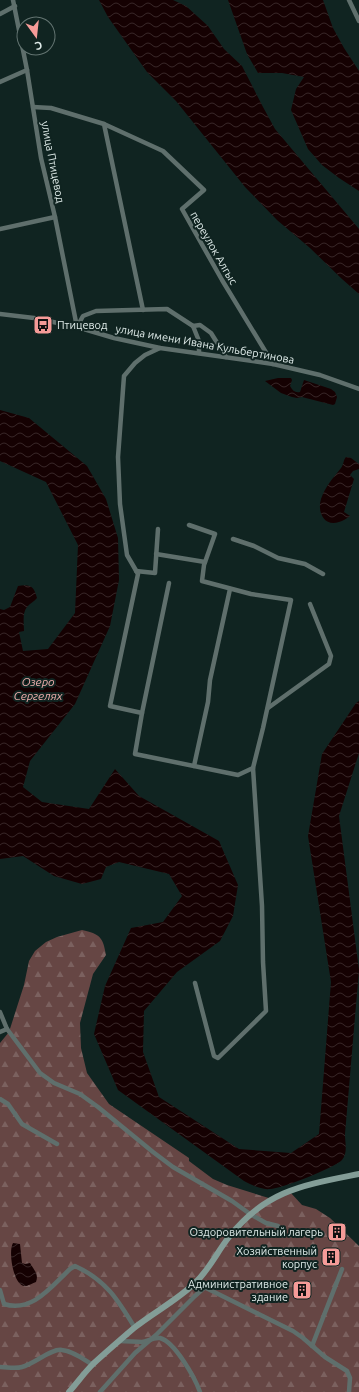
<svg xmlns="http://www.w3.org/2000/svg" width="359" height="1392" font-family="Ubuntu,sans-serif">
<style>
.forest{fill:url(#forest-firs)}
.water{fill:url(#water-waves)}
.lines{fill:none;stroke-linecap:round;stroke-linejoin:round}
.street{stroke:#5f6f6c;stroke-width:4.5}
.secondary{stroke:#839d97;stroke-width:6}
.labels{text-anchor:middle;stroke-width:4;stroke-linejoin:round;paint-order:stroke}
.street-label{font-size:11px;fill:#dfebe9;stroke:#102421}
.poi-label{font-size:11px;fill:#dfebe9;stroke:#102421;text-anchor:end}
.water-label{font-size:12px;font-style:italic;fill:#ecacaa;stroke:#102421}
</style>
<defs>
<pattern id="forest-firs" width="22" height="20" patternUnits="userSpaceOnUse"><rect width="22" height="20" fill="#664644"/><path d="M5 1l3.5 6h-7zM16 11l3.5 6h-7z" fill="#7b615f"/></pattern>
<pattern id="water-waves" width="16" height="10" patternUnits="userSpaceOnUse"><rect width="16" height="10" fill="#150102"/><path d="M0 5q4-4 8 0t8 0" fill="none" stroke="#372627"/></pattern>
</defs>
<rect width="100%" height="100%" fill="#102421"/>
<path class="forest" d="M82,930C100,934 103,937 106,955L93,974L80,1023L81,1048L87,1073L109,1104L189,1158V1161L213,1179L227,1185L272,1199L290,1192L302,1205L316,1209L330,1218L359,1246V1392H0V1043L9,1032L24,985L29,961L35,951L46,942L57,937Z"/>
<g class="water">
<polygon points="99,0 173,0 186,6 208,26 224,49 242,66 263,107 275,129 359,229 359,294 342,279 310,248 277,220 245,187 176,101 147,72 108,17"/>
<polygon points="228,0 323,0 333,28 344,48 359,71 359,191 339,178 322,165 308,149 291,110 296,89 304,77 282,73 258,73 247,54"/>
<path d="M278,378H291L292,380L290,386C293,391 295,393 300,392L304,380L331,389L335,392L337,397L335,404L333,405L302,397L297,398L292,397L281,393L265,381Z"/>
<path d="M0,410L29,418L87,466L106,499L118,538L119,580L110,626L75,704L30,761L23,787L42,802L89,809L115,769L139,796L219,841L238,885L233,916L220,941L177,972L144,1011L143,1052L159,1097L239,1149L291,1153L319,1134L331,982L308,836L322,754L356,703L359,701V753L339,816L359,970L345,1134C345,1143 348,1153 342,1160C336,1167 281,1189 270,1189C261,1190 252,1185 244,1181L118,1090L94,1034L105,986L131,928L163,922L182,896L169,874L119,862L106,867L101,879L82,884L54,876L23,856L0,859V609L4,610L10,607L18,586C30,584 34,586 37,598C34,602 30,603 27,607C22,613 24,624 24,631L19,632L23,651L48,649L75,613L78,545L46,482L0,461Z"/>
<path d="M346,457L351,458L359,464V469L353,471L350,475L354,479L344,512L350,516C347,518 343,521 339,522C324,527 317,512 321,499C325,487 333,478 341,468C344,464 343,460 346,457Z"/>
<path d="M13,1243L20,1244L22,1263L25,1264L30,1263C34,1270 39,1274 36,1282C33,1283 26,1287 24,1286C13,1284 8,1251 13,1243Z"/>
</g>
<g class="lines">
<g class="street">
<polyline points="13,0 27,70 41,158 55,217 77,327"/>
<polyline points="349,0 359,21"/>
<polyline points="0,14 15,6"/>
<polyline points="0,82 27,70"/>
<polyline points="33,107 51,108 104,124 163,151 204,190 182,209 222,280 273,364"/>
<polyline points="104,124 143,310"/>
<polyline points="0,229 55,217"/>
<polyline points="0,314 34,318 77,327 114,338 160,348 273,364 320,375 359,389"/>
<polyline points="193,326 199,341 199,353"/>
<polyline points="77,327 83,316 96,311 167,309 193,326 200,325 211,333 226,357"/>
<polyline points="189,525 215,534 204,565 202,581 251,594 291,600 263,728 253,768 262,906 263,962 266,1011 218,1058 214,1056 195,983"/>
<polyline points="233,539 254,546 278,558 305,564 323,574"/>
<polyline points="156,554 205,562"/>
<polyline points="136,571 155,573 158,529"/>
<polyline points="169,583 142,713 135,754 238,775 253,768"/>
<polyline points="268,708 329,664 331,656 310,604"/>
<polyline points="142,713 110,706 138,574 127,555 120,504 118,457 124,376 135,363 145,355 160,348"/>
<polyline points="194,766 208,702 210,680 230,589"/>
<polyline points="0,1012 7,1029 40,1073 54,1083 80,1094 98,1107 153,1152 173,1167 232,1201 250,1214 266,1223 278,1226"/>
<polyline points="0,1032 7,1029"/>
<polyline points="0,1099 8,1104 22,1124 57,1144"/>
<polyline points="196,1283 293,1331 303,1338 325,1357 347,1371 350,1378 349,1392"/>
<path d="M0,1290L4,1304C32,1313 51,1287 70,1269L75,1266C106,1280 118,1300 135,1328"/>
<path d="M120,1341C128,1341 135,1342 142,1342C148,1341 154,1337 160,1338C175,1342 195,1378 200,1392"/>
<polyline points="312,1346 342,1269"/>
<path d="M0,1367C7,1367 15,1369 22,1367C34,1364 52,1348 62,1350C73,1351 83,1359 93,1365"/>
<polyline points="100,1392 135,1353 156,1335 195,1296 205,1287"/>
</g>
<path class="secondary" d="M69,1392C77,1383 84,1373 93,1364C106,1352 120,1340 134,1328C154,1312 176,1301 195,1283C209,1270 217,1252 229,1237C266,1190 304,1185 359,1174"/>
</g>
<defs>
<g id="bus-square" transform="scale(1)"><rect x="-9" y="-9" width="18" height="18" rx="4" fill="#f59b98" stroke="#102421"/><path d="M-5-6H5V4H4V6H2V4H-2V6H-4V4H-5ZM-3.5-4V0h7V-4ZM-3.5 1.2v1.5H-2V1.2ZM2 1.2v1.5H3.5V1.2Z" fill="#111"/></g>
<g id="building-square" transform="scale(1)"><rect x="-9" y="-9" width="18" height="18" rx="4" fill="#f59b98" stroke="#102421"/><path d="M-4-6H4V6H1V3H-1V6H-4ZM-2.5-4.3h1.7v1.8h-1.7ZM.8-4.3h1.7v1.8H.8ZM-2.5-1h1.7V.8h-1.7ZM.8-1h1.7V.8H.8Z" fill="#111"/></g>
</defs>
<g fill-rule="evenodd">
<use href="#bus-square" x="43" y="325"/>
<use href="#building-square" x="337" y="1232"/>
<use href="#building-square" x="331" y="1257"/>
<use href="#building-square" x="302" y="1290"/>
</g>
<g class="labels">
<g class="street-label">
<text transform="translate(53 162) rotate(79)" y="4">улица Птицевод</text>
<text transform="translate(214 248) rotate(60)" y="4">переулок Алгыс</text>
<text transform="translate(205 344) rotate(10)" y="4">улица имени Ивана Кульбертинова</text>
</g>
<g class="poi-label">
<text x="57" y="329" text-anchor="start">Птицевод</text>
<text x="323" y="1236">Оздоровительный лагерь</text>
<text x="317" y="1255">Хозяйственный<tspan x="317" dy="13">корпус</tspan></text>
<text x="288" y="1288">Административное<tspan x="288" dy="13">здание</tspan></text>
</g>
<g class="water-label">
<text x="38" y="686">Озеро<tspan x="38" dy="14">Сергелях</tspan></text>
</g>
</g>
<g transform="translate(36 36) rotate(165)"><circle r="19" fill="#102421" stroke="#637471"/>
<path d="M0-3L7 15L0 10L-7 15Z" fill="#f59b98"/>
<text y="-6" font-size="11" font-weight="bold" text-anchor="middle" fill="#dfebe9">С</text>
</g>
</svg>
